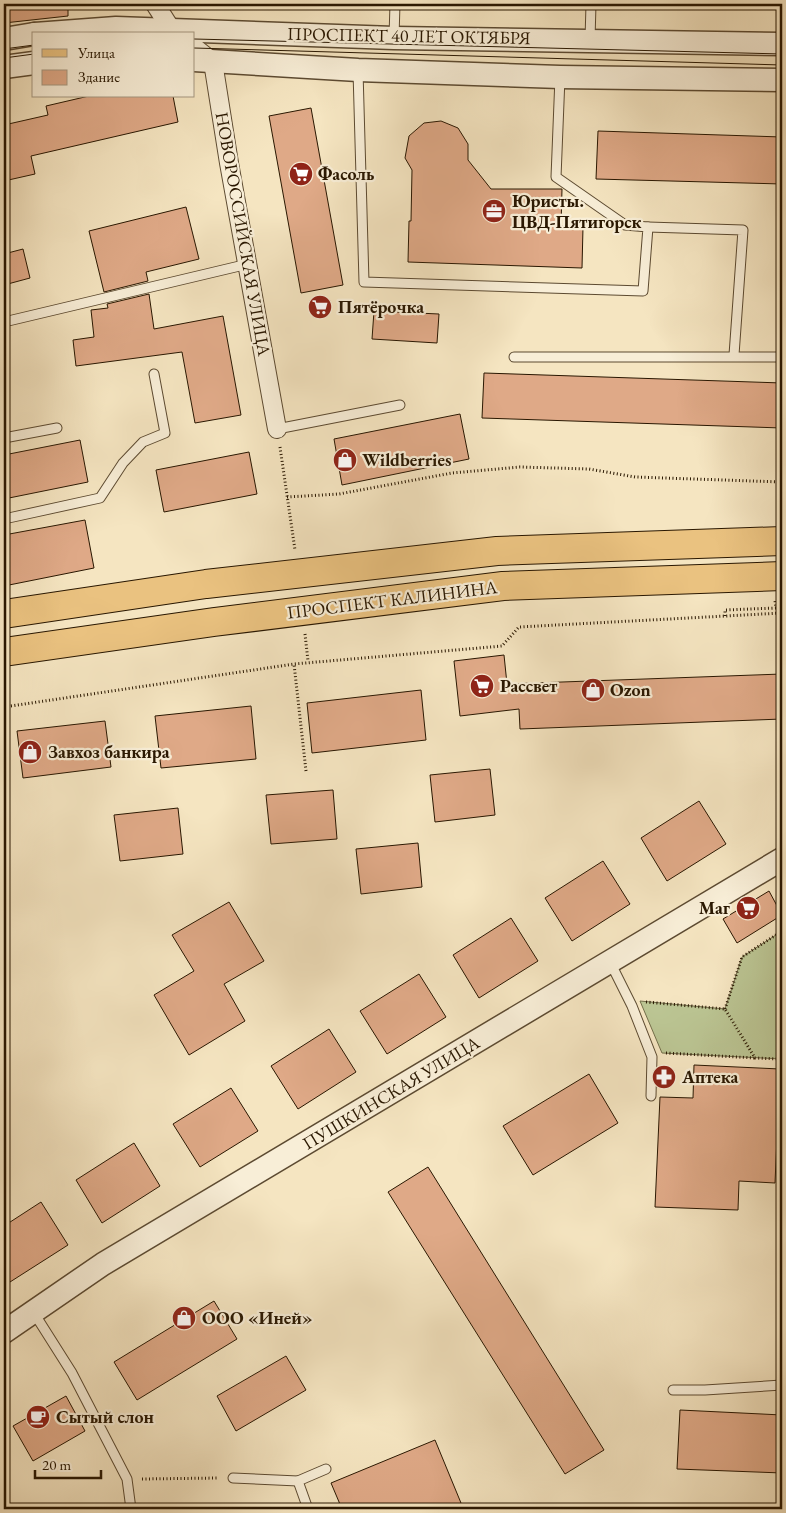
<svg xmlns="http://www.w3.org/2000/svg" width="786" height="1513" font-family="'EB Garamond',serif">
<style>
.grass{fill:#bbc593;stroke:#726e4a}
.building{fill:#dfa987;stroke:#291701}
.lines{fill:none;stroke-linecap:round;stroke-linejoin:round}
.service-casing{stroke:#5c4a31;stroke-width:11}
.minor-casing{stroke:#5c4a31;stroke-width:20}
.tertiary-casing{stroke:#5c4a31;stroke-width:25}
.primary-casing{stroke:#291701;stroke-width:30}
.path{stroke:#291701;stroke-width:3;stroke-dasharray:1 2.5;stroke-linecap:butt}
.service{stroke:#f8eed7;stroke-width:9}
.minor{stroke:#f8eed7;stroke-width:18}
.tertiary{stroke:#f8eed7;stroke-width:22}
.primary{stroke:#eac280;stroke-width:28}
.tram{stroke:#291701;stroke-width:1}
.labels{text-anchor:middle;stroke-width:4.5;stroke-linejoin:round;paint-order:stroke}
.street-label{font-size:18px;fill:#291701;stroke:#f8eed7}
.poi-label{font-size:18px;font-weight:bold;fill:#291701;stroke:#f8eed7;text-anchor:start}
</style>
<rect width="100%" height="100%" fill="#f5e5c1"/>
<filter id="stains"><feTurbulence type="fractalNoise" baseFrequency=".004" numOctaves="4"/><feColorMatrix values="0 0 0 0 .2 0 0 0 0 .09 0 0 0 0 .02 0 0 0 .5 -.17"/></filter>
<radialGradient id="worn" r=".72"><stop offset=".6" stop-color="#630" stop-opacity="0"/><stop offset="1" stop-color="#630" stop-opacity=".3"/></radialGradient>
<polygon class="grass" points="782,931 782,1059 662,1053 640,1001 725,1009 742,957"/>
<g class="building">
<polygon points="4,4 68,4 68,16 4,23"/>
<polygon points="89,96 173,96 178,122 31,156 35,174 4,181 4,125 48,115 46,106"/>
<polygon points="311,108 343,285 301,293 269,116"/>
<polygon points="441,121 458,128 468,144 468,160 491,189 562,189 561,226 583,227 582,268 408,262 409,221 411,221 412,170 405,158 409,136 424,123"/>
<polygon points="598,131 782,137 782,184 596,179"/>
<polygon points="186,207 199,259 146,272 148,281 104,292 89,231"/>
<polygon points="23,249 30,278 4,285 4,254"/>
<polygon points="149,294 154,329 223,316 241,415 195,423 182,352 76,366 73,340 94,337 91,310 108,308 107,304"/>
<polygon points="374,311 439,314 437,343 372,339"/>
<polygon points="484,373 782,383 782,428 482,418"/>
<polygon points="460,414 469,459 342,485 334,439"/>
<polygon points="80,440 88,482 4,499 4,455"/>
<polygon points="249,452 257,494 164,512 156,470"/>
<polygon points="85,520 94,568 4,586 4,535"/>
<polygon points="504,655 507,684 782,674 782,719 520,729 519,709 460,716 454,661"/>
<polygon points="421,690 426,740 312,753 307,703"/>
<polygon points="251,706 256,759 161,768 155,716"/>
<polygon points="105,721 111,767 23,778 17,731"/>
<polygon points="490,769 495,815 435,822 430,775"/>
<polygon points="333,790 337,839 271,844 266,795"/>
<polygon points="699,801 726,844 667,881 641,838"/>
<polygon points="178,808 183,854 120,861 114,815"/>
<polygon points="418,843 422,887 361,894 356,849"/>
<polygon points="603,861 630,904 572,941 545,898"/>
<polygon points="769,891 782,915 737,943 723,919"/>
<polygon points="229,902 264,961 224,984 245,1021 189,1055 154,995 194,971 172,935"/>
<polygon points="511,918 538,961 479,998 453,955"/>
<polygon points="419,974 446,1017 387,1054 360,1011"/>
<polygon points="329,1029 356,1072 298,1109 271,1066"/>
<polygon points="694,1065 780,1069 775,1183 739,1181 738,1210 655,1207 660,1097 693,1098"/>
<polygon points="589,1074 618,1123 533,1175 503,1126"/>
<polygon points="231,1088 258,1131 200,1167 173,1124"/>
<polygon points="134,1143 160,1186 102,1223 76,1180"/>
<polygon points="428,1167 604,1450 565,1474 388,1192"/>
<polygon points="41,1202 68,1245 10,1282 4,1272 4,1226"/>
<polygon points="214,1301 237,1339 137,1400 114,1362"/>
<polygon points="286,1356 306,1390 236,1431 217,1396"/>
<polygon points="66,1396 85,1431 33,1461 13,1426"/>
<polygon points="680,1410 782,1415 782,1473 677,1469"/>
<polygon points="435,1440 461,1503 447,1509 342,1509 331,1483"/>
</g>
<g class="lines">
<g class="service-casing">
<g id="service">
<polyline points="394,37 395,4"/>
<polyline points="590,40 591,4"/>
<polyline points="358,71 364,282 643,291 648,227 625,225 556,177 560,77"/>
<polyline points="648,227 743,230 734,355"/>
<polyline points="4,322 248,264"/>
<polyline points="514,357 782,357"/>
<polyline points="277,429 400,405"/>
<polyline points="4,438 57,428"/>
<polyline points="4,519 100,498 123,463 143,442 165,433 154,374"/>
<polyline points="610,962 632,1006 652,1057 651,1096"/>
<polyline points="34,1313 72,1373 127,1479 131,1509"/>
<polyline points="673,1390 705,1390 782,1385"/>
<polyline points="233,1478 298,1481"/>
<polyline points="308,1509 298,1481 326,1469"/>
</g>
</g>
<g class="minor-casing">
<g id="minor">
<polyline points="155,4 171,29 176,34"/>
<polyline points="194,47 213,62 229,163 277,429"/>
</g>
</g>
<g class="tertiary-casing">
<g id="tertiary">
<polyline points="35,34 116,28 394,38 782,44"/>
<polyline points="4,39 34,34"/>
<polyline points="194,60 358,70 560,77 782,80"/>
<polyline points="4,67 34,63"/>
<polyline points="4,1332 103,1264 782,859"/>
</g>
</g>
<g class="primary-casing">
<g id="primary">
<polyline points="4,614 206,584 497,551 782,541"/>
<polyline points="4,652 214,622 503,586 782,576"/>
</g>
</g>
<g class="path">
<polyline points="280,447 295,550"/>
<polyline points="287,497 339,494 452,473 520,467 589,469 635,477 782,482"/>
<polyline points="725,616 725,610 776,608 775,601"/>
<polyline points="305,634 308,661"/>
<polyline points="4,707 294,664"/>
<polyline points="306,771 294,664 502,646 519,627 782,613"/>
<polyline points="646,1002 725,1009 755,1058 782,1059"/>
<polyline points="725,1009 742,957 782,931"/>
<polyline points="666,1053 755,1058"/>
<polyline points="142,1479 218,1478"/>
</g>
<use href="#service" class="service"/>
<use href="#minor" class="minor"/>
<use href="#tertiary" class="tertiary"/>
<use href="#primary" class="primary"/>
<g class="tram">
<polyline points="194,39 782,54"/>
<polyline points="194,48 782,65"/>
<polyline points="4,49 34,45"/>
<polyline points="4,58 34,54"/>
</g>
</g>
<defs>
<g id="supermarket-disc" transform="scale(1.25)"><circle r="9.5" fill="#8f2418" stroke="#f8eed7"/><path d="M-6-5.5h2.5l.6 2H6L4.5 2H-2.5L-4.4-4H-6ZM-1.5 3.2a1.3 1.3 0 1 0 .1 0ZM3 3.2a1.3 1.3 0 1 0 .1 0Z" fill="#fff"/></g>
<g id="office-disc" transform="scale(1.25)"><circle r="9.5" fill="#8f2418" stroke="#f8eed7"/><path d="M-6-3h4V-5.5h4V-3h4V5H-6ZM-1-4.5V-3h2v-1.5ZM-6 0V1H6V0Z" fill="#fff"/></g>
<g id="shop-disc" transform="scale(1.25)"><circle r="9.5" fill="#8f2418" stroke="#f8eed7"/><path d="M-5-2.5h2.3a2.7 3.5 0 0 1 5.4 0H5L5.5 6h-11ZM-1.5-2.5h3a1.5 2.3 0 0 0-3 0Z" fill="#fff"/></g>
<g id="pharmacy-disc" transform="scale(1.25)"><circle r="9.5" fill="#8f2418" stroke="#f8eed7"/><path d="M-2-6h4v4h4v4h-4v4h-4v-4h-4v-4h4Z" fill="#fff"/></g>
<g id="cafe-disc" transform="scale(1.25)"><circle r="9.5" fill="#8f2418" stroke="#f8eed7"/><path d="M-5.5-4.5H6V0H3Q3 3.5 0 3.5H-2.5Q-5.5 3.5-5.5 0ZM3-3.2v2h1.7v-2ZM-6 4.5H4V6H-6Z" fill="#fff"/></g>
</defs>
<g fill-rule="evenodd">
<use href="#supermarket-disc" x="301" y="174"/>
<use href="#office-disc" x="494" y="211"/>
<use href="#supermarket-disc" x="320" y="307"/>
<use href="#shop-disc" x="345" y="460"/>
<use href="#supermarket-disc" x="482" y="686"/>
<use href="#shop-disc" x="593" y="690"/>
<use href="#shop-disc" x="30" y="752"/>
<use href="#supermarket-disc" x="748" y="908"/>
<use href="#pharmacy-disc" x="664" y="1077"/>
<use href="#shop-disc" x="184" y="1318"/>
<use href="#cafe-disc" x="38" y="1417"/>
</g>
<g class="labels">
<g class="street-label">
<text transform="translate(409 36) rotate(1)" y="6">ПРОСПЕКТ 40 ЛЕТ ОКТЯБРЯ</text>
<text transform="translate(243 234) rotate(80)" y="6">НОВОРОССИЙСКАЯ УЛИЦА</text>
<text transform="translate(392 600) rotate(-7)" y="6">ПРОСПЕКТ КАЛИНИНА</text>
<text transform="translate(391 1093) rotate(-31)" y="6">ПУШКИНСКАЯ УЛИЦА</text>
</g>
<g class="poi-label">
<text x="318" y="180">Фасоль</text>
<text x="512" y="207">Юристы.<tspan x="512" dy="21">ЦВД-Пятигорск</tspan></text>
<text x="338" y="313">Пятёрочка</text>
<text x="362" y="466">Wildberries</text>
<text x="500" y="692">Рассвет</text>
<text x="610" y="696">Ozon</text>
<text x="48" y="758">Завхоз банкира</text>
<text x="730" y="914" text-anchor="end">Маг</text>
<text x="682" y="1083">Аптека</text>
<text x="202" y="1324">ООО «Иней»</text>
<text x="56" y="1423">Сытый слон</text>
</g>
</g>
<rect width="786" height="1513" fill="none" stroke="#f5e5c1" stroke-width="20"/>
<rect x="5" y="5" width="776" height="1503" fill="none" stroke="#291701" stroke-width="2.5"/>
<rect x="10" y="10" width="766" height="1493" fill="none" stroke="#291701"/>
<rect x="32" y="32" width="162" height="65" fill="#f8eed7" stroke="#a59881"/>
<rect x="42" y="49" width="25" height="8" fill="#eac280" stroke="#a59881"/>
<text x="78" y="58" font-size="15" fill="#291701">Улица</text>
<rect x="42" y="70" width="25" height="15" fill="#dfa987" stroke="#a59881"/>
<text x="78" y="82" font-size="15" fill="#291701">Здание</text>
<path d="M35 1470v8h66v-8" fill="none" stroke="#291701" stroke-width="2.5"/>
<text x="42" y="1470" font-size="15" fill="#291701" stroke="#f8eed7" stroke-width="4" paint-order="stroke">20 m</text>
<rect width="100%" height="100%" filter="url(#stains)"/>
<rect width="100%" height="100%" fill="url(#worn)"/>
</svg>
